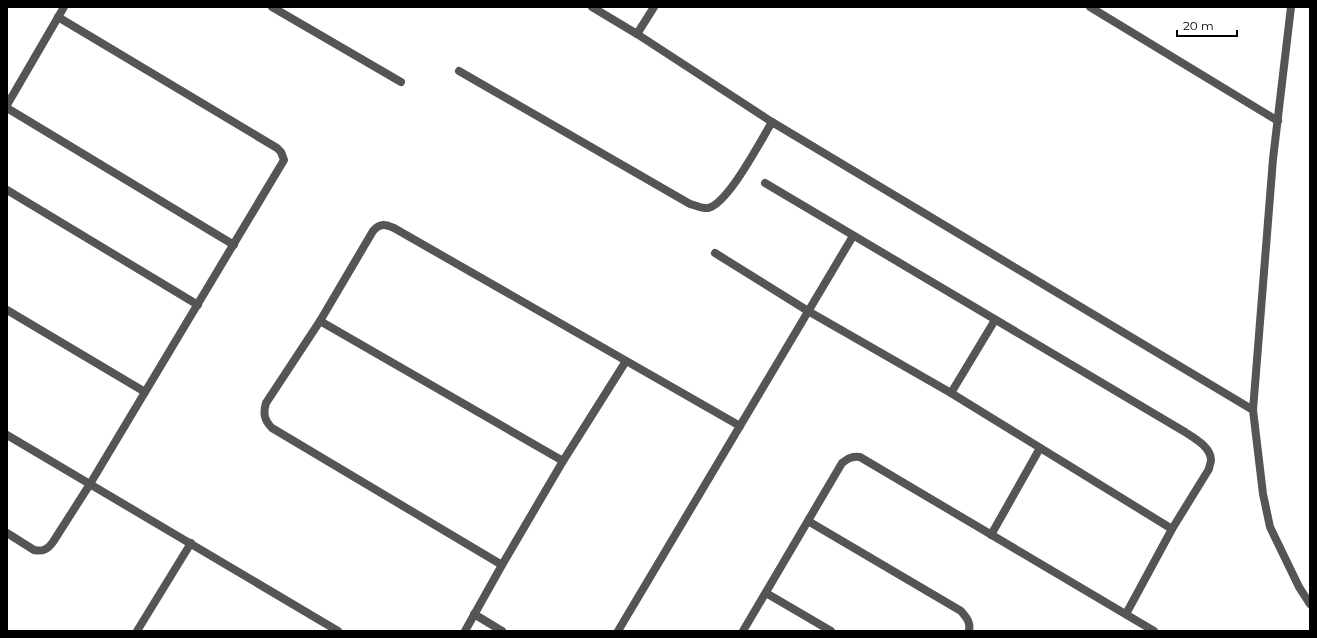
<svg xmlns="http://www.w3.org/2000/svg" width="1317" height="638" font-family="Montserrat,sans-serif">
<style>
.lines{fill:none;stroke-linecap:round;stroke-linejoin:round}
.street{stroke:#555;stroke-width:8}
</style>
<rect width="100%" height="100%" fill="#fff"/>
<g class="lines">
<g class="street">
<polyline points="272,7 401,82"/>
<polyline points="592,7 637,34 772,122 1253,410"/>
<polyline points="1090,7 1278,121"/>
<polyline points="1291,7 1273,159 1253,410 1263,494 1270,527 1299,587 1310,604"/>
<polyline points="637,34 654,7"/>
<path d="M459,71L690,204C695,205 703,209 708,208C728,204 761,140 772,122"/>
<polyline points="7,105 64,7"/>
<polyline points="7,108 234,245"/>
<path d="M765,183L1185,432C1194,438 1211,447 1211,460C1211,463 1209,466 1209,469L1172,529"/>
<polyline points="7,190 198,305"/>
<polyline points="715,253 808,311 951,393"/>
<polyline points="7,310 145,392"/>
<polyline points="995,320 951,393 1172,529 1126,614"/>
<polyline points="320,321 563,461"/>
<path d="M626,361L563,461L502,565L272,428C264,420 263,413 266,403L320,321L373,231C380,223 385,224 394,228L740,426"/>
<polyline points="7,435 338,631"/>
<path d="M808,521L961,611C966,617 971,622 969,631"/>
<path d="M7,533L34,550C43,552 48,549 53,542L90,484L284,160L281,152L277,148L58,17"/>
<polyline points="991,535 1040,448"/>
<polyline points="766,593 831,631"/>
<polyline points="474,614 502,631"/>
<polyline points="137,631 191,543"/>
<polyline points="465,631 502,565"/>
<polyline points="618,631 853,236"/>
<path d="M743,631L842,463C849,458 852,456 860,457L1154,631"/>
</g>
</g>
<rect width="1317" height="638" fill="none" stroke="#000000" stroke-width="16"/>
<path d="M1177 30v6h60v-6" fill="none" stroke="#000000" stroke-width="2"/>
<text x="1183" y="30" font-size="12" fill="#000000" stroke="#ffffff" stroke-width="3" paint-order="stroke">20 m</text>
</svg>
